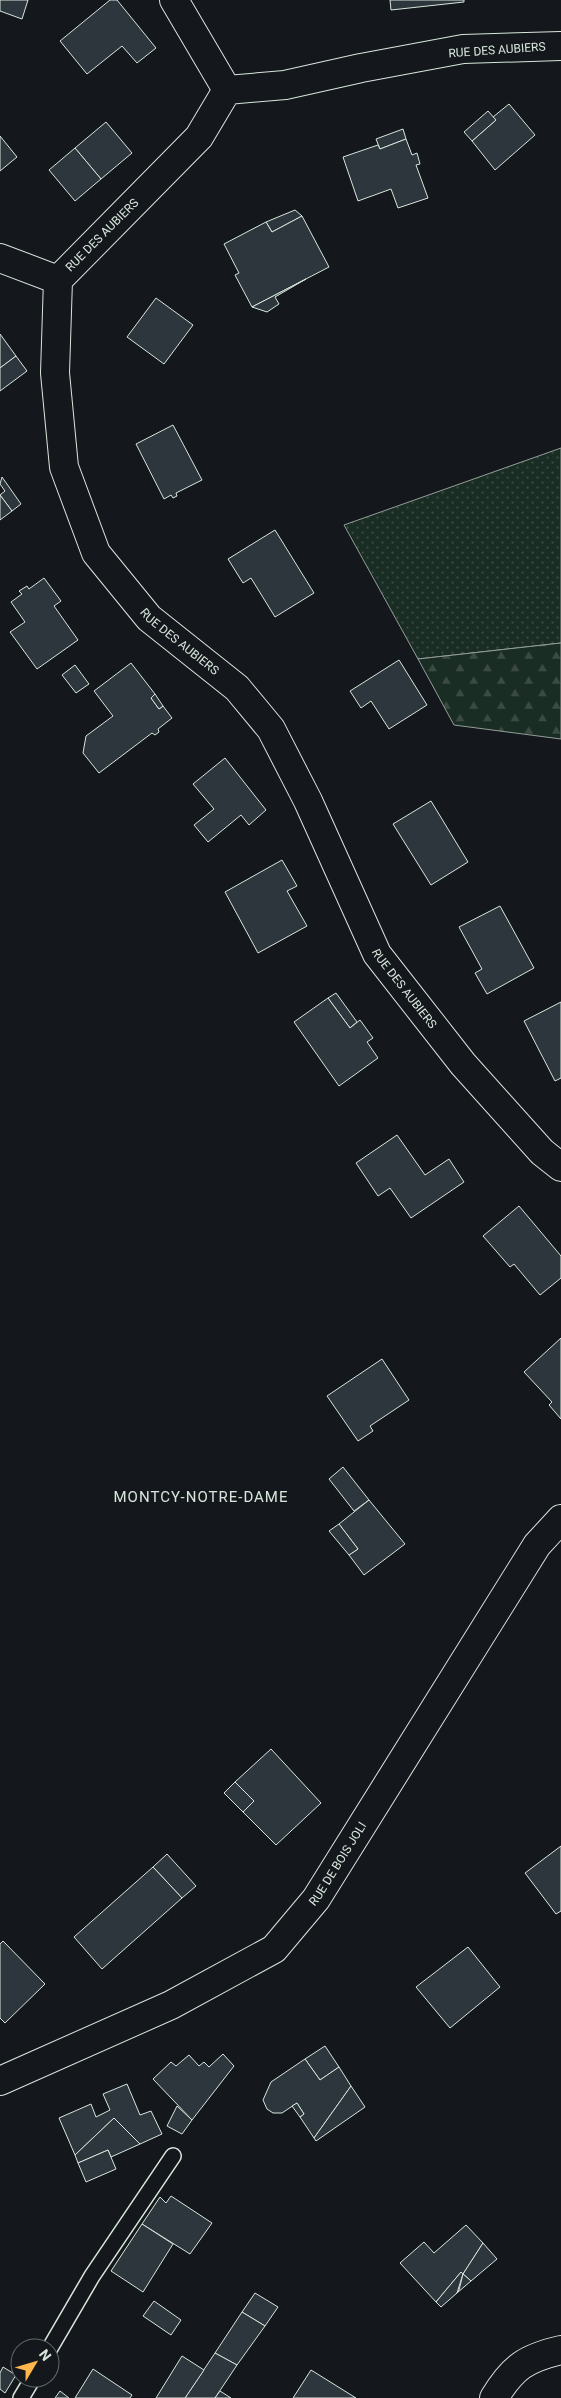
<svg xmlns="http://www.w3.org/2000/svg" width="561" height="2398" font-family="Roboto,sans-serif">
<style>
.grass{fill:url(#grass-dots);stroke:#939e99}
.forest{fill:url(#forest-firs);stroke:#939e99}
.building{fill:#2c363c;stroke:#d8e6dc}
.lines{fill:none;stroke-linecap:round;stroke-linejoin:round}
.lane-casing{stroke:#d8e6dc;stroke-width:18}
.street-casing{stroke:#d8e6dc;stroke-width:30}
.lane{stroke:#14181c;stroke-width:15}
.street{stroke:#14181c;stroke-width:28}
.labels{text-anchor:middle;stroke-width:4;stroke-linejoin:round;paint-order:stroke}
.street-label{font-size:12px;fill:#d8e6dc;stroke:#14181c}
.quarter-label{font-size:15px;letter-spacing:1px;fill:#d8e6dc;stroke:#14181c}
</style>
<defs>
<pattern id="grass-dots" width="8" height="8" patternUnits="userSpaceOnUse" patternTransform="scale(1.25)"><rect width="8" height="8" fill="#1a2d24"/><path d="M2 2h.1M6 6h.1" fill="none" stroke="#3b4b43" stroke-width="1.8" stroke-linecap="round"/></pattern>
<pattern id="forest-firs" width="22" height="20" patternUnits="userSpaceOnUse" patternTransform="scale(1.25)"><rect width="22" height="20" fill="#1a2d24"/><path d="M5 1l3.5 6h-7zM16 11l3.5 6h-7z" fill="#3b4b43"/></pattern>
</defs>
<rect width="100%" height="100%" fill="#14181c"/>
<polygon class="grass" points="561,448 561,643 418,659 344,525"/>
<polygon class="forest" points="561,643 561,739 454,725 418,659"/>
<g class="building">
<polygon points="0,0 28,0 22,19 0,11"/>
<polygon points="110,0 117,0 156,48 137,63 122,46 87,74 60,41"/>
<polygon points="390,0 464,0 464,2 391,10"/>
<polygon points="509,104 535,135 495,170 472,141 496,120 493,117"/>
<polygon points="488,111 496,120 472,141 464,132"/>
<polygon points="106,122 132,153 101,179 75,148"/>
<polygon points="403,129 406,139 380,149 376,139"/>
<polygon points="0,136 17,157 0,171"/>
<polygon points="406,139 412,155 417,153 420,164 416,165 428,198 398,208 391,189 358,201 343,157 378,145 380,149"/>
<polygon points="75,148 101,179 75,201 49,170"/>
<polygon points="295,210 302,216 272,232 266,222"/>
<polygon points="302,216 329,267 252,307 235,275 239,273 224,244 266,222 272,232"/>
<polygon points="306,279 275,297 279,304 267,312 252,307"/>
<polygon points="156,298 193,325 164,364 127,337"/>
<polygon points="0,334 16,356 0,368"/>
<polygon points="16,356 27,371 0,391 0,368"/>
<polygon points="173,425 202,480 176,493 177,496 173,498 171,495 164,499 136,444"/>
<polygon points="2,477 21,504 12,511 0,495 5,491 0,484"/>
<polygon points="0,495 12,511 0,520"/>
<polygon points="275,530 314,593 275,617 251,578 243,583 228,559"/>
<polygon points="44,578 61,601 54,606 78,640 37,669 10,632 25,622 11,602 22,594 19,591 27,586 29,589"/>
<polygon points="399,660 427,705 389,729 371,701 361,708 350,691"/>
<polygon points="131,663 155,694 151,698 159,709 163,706 172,718 158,729 159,732 155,735 152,733 99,773 83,753 86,736 113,716 94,691"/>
<polygon points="75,665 89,684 76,693 62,675"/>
<polygon points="155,694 163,706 159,709 151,698"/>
<polygon points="225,758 266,810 249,825 241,815 208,842 194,825 214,809 193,784"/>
<polygon points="431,801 468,862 431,885 393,824"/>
<polygon points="282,860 297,886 287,891 307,926 258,953 225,892"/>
<polygon points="500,906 534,968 487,994 475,973 482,969 459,927"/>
<polygon points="336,993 357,1022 350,1028 328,998"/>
<polygon points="328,998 350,1028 360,1020 373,1038 367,1042 378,1058 339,1086 294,1022"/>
<polygon points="561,1002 561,1078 555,1081 524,1021"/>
<polygon points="397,1135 425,1175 449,1159 464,1182 411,1218 390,1188 378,1196 356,1163"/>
<polygon points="519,1206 561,1256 561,1278 540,1295 514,1264 510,1267 483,1236"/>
<polygon points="561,1338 561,1419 549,1405 552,1402 524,1372"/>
<polygon points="382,1359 409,1400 370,1426 373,1431 358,1441 327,1396"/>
<polygon points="343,1467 369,1500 354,1511 329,1479"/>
<polygon points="369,1500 405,1544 364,1575 349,1555 358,1549 339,1524"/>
<polygon points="339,1524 358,1549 349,1555 329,1531"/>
<polygon points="271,1749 321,1803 276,1845 243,1812 254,1801 235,1782"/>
<polygon points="235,1782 254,1801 243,1812 224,1793"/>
<polygon points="561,1846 561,1911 556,1914 525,1873"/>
<polygon points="167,1854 196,1886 182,1898 153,1867"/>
<polygon points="153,1867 182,1898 102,1969 74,1937"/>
<polygon points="3,1941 45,1984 5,2023 0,2018 0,1944"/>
<polygon points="468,1947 500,1987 450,2028 416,1987"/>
<polygon points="325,2046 339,2067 320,2080 305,2059"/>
<polygon points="223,2054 234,2066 192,2120 153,2079 171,2062 176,2066 189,2055 199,2066 204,2062 209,2067"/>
<polygon points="305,2059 320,2080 339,2067 351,2086 314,2138 300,2117 304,2114 297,2103 282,2113 273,2113 267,2109 263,2100 271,2082"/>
<polygon points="127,2084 140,2115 151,2111 162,2134 140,2144 114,2118 75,2155 59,2118 91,2104 96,2117 110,2110 103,2094"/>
<polygon points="351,2086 365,2107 316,2141 314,2138"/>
<polygon points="297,2103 304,2114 300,2117 292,2106"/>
<polygon points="177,2106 192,2120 182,2134 167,2126"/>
<polygon points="114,2118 140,2144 111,2157 108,2150 78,2163 75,2155"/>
<polygon points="108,2150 116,2169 86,2182 78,2163"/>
<polygon points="171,2196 212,2223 190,2254 142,2224 160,2197 166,2203"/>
<polygon points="142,2224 173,2244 143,2292 111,2271"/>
<polygon points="466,2225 483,2243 463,2274 461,2272 436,2302 400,2263 424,2242 434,2253"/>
<polygon points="483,2243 497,2259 471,2281 463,2274"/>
<polygon points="461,2272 463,2274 457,2293 441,2307 436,2302"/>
<polygon points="463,2274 471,2281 457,2293 459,2290"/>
<polygon points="255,2293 278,2307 265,2326 242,2312"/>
<polygon points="154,2301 181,2320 171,2335 143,2316"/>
<polygon points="242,2312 265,2326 237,2365 215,2353"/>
<polygon points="215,2353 237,2365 215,2398 185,2398"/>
<polygon points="182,2356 204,2370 185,2398 156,2398"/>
<polygon points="3,2367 16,2375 5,2393 0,2389 0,2373"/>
<polygon points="93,2369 132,2395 130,2398 75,2398"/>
<polygon points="311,2370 356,2398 293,2398"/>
<polygon points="60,2391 69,2398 55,2398"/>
<polygon points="220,2391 231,2398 215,2398"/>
</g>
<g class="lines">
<g class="lane-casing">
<g id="lane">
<polyline points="50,2348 92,2276 173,2156"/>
<polyline points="21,2398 33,2378"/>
</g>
</g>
<g class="street-casing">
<g id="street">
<polyline points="174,0 227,90"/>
<path id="s1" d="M561,46L463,49L361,68L285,85L227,90L199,137L58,280L55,373L64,467L96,553L149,618L237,688L271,729L308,801L377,954L463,1064L542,1152L561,1167"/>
<polyline points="0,258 58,280"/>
<path id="s2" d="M0,2081L171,2005L274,1949L316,1899L537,1545L561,1519"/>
<path d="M494,2398C513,2367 526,2358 561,2350"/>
</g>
</g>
<use href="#lane" class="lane"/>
<use href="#street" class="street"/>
</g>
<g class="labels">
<g class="street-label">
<text transform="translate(497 50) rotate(-4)" y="4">RUE DES AUBIERS</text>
<text transform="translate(102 235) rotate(-45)" y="4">RUE DES AUBIERS</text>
<text dy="4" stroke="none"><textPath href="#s1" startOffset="995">RUE DES AUBIERS</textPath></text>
<text dy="4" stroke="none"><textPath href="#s1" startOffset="1415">RUE DES AUBIERS</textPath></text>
<text dy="4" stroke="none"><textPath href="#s2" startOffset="411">RUE DE BOIS JOLI</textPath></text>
</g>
<g class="quarter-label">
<text x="201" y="1502">MONTCY-NOTRE-DAME</text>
</g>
</g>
<g transform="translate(35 2363) rotate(52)"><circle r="24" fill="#14181c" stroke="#626a69"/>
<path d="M0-4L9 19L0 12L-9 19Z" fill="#ffb74d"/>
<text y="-8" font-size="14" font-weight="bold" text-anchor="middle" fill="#d8e6dc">N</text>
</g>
</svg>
